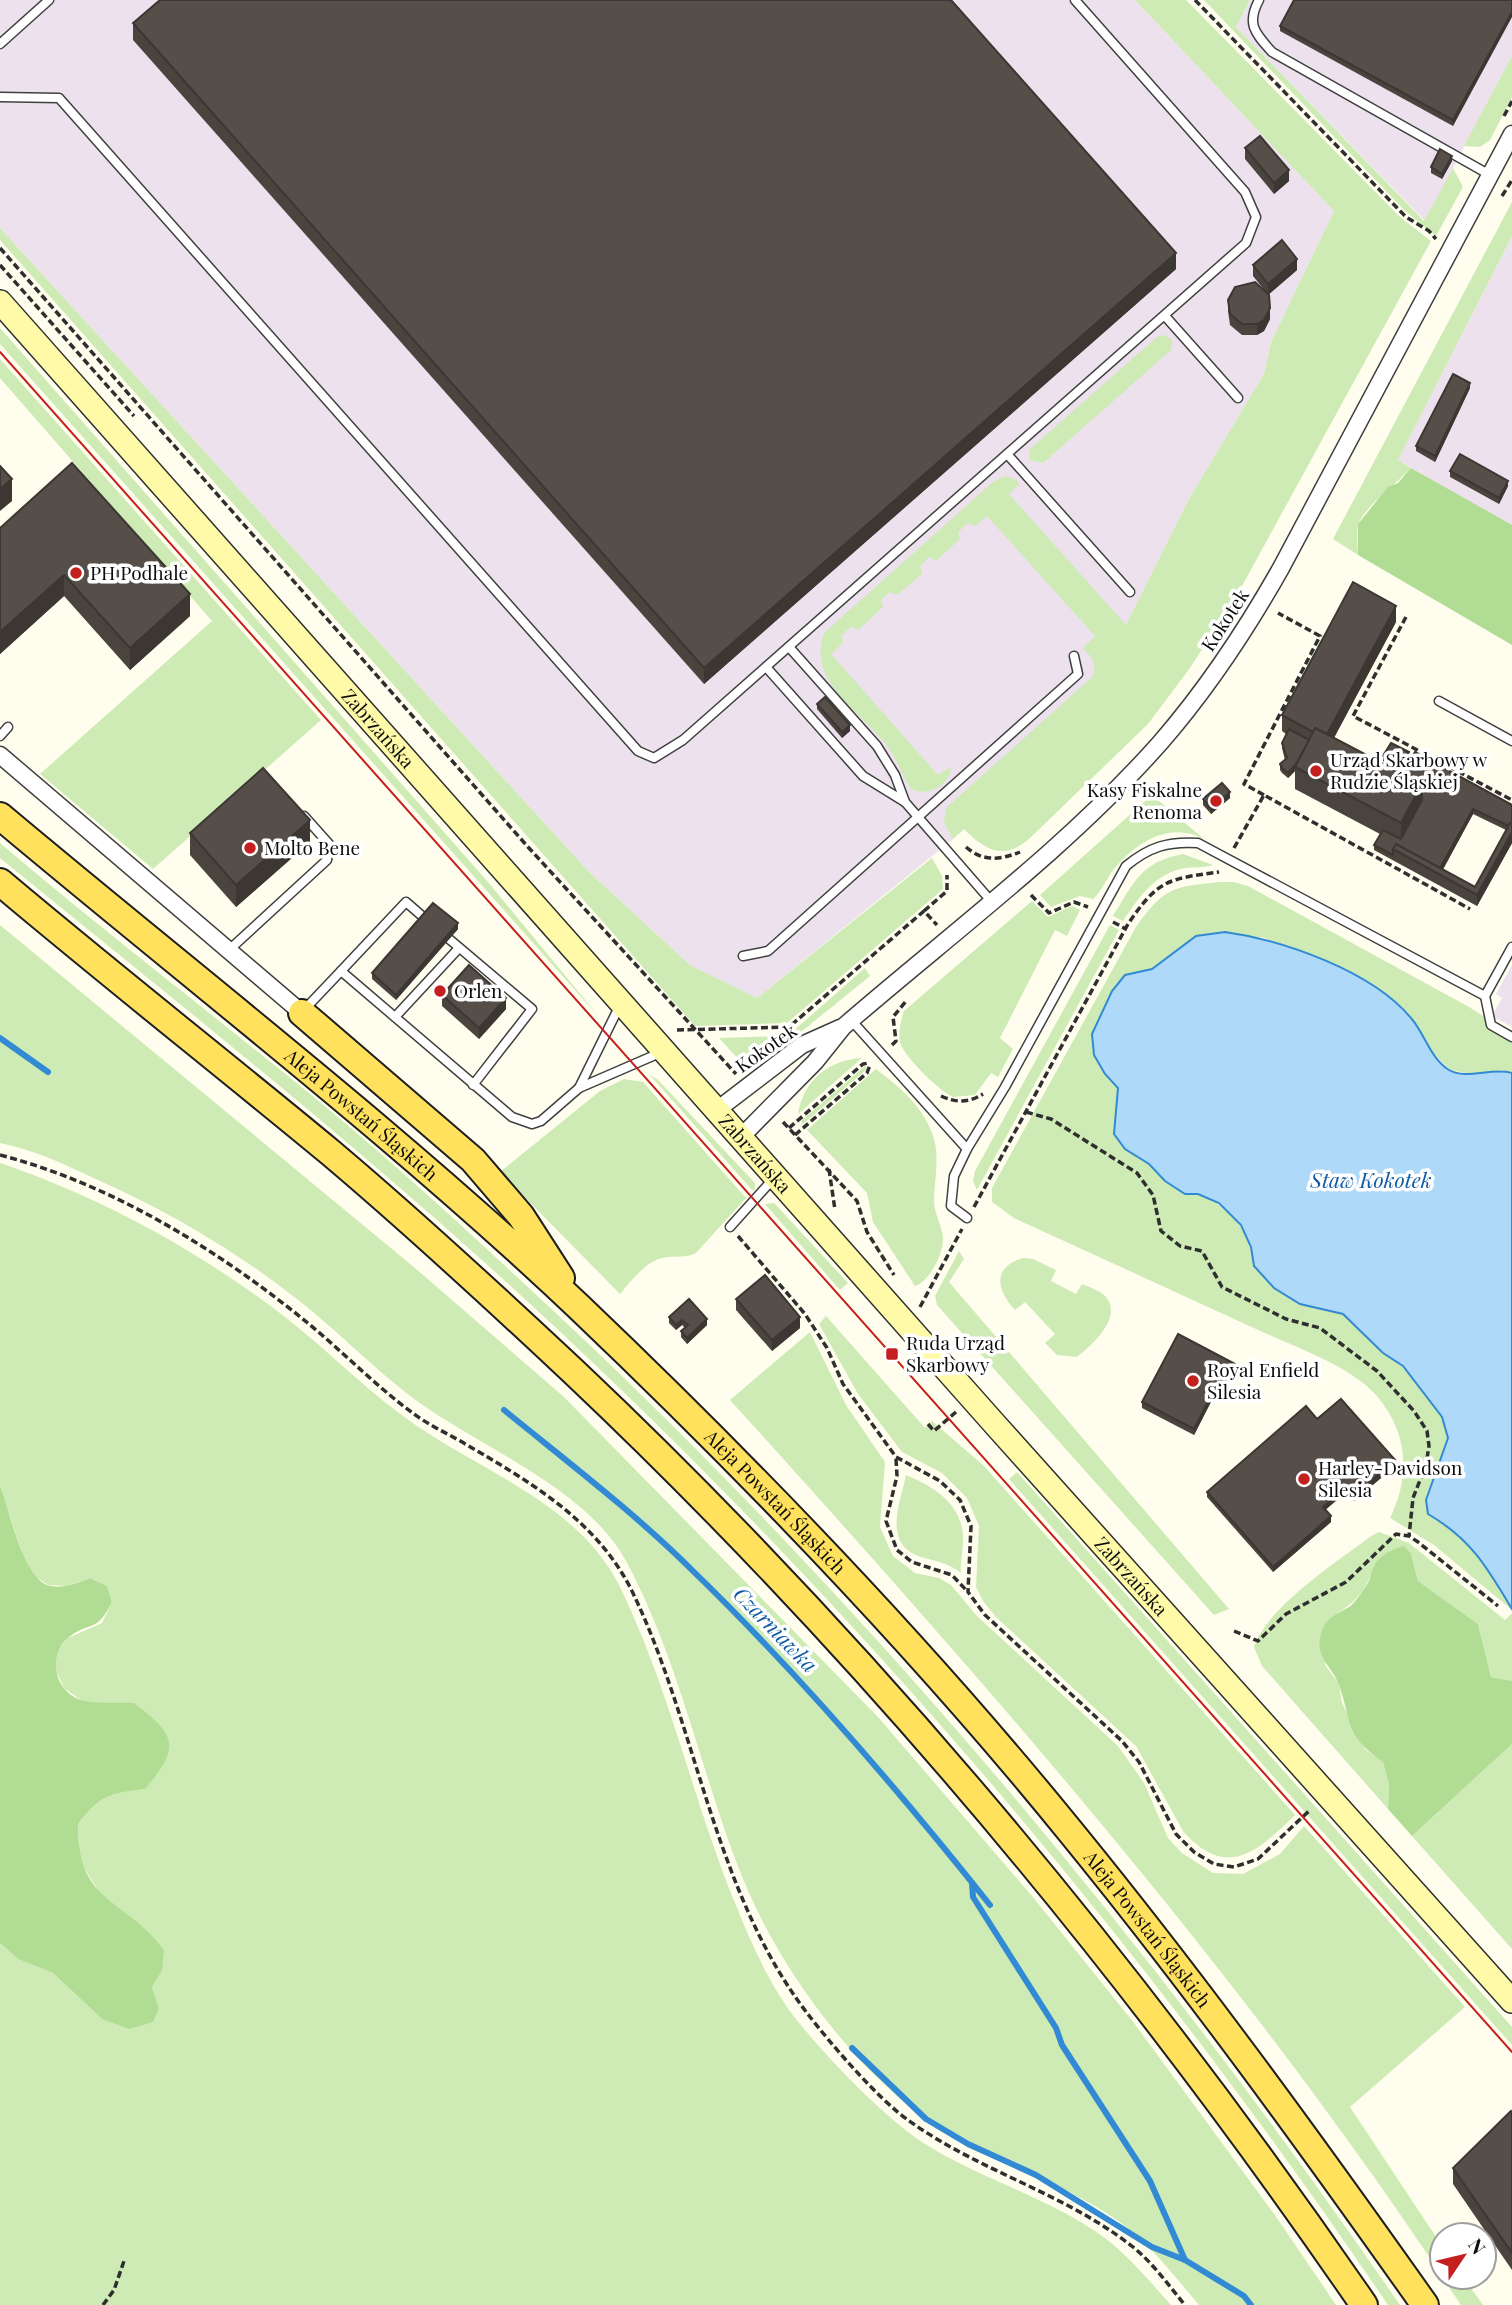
<svg xmlns="http://www.w3.org/2000/svg" width="1512" height="2305" font-family="'Playfair Display',serif">
<style>
.industrial{fill:#ece1ec}
.green{fill:#ceebb5}
.forest{fill:#b0dd93}
.water{fill:#afd9f9;stroke:#328ad4;stroke-width:2}
.lines{fill:none;stroke-linecap:round;stroke-linejoin:round}
.stream{stroke:#328ad4;stroke-width:6}
.service-casing{stroke:#404040;stroke-width:11}
.minor-casing{stroke:#404040;stroke-width:19}
.secondary-casing{stroke:#2f2f2f;stroke-width:26}
.primary-casing{stroke:#1e1e1e;stroke-width:30}
.path{stroke:#2f2f2f;stroke-width:3.5;stroke-dasharray:7 3.5;stroke-linecap:butt}
.service{stroke:#fff;stroke-width:8}
.minor{stroke:#fff;stroke-width:16}
.secondary{stroke:#fffaa8;stroke-width:23}
.primary{stroke:#ffe15d;stroke-width:26}
.tram{stroke:#c4201e;stroke-width:2}
.wall{fill:#4a443f;fill-rule:evenodd}
.shaded-wall{fill:#3c3733}
.building{fill:#564f49;stroke:#3c3733;stroke-width:2}
.poi-dot{fill:#c4201e;stroke:#fff;stroke-width:2.5}
.labels{text-anchor:middle;stroke-width:7;stroke-linejoin:round;paint-order:stroke}
.poi-label{font-size:19px;fill:#0d0d0d;stroke:#fff;text-anchor:start}
.street-label{font-size:19px;fill:#0d0d0d;stroke:#fff}
.water-label{font-size:21px;font-style:italic;fill:#105ba5;stroke:#fff}
</style>
<rect width="100%" height="100%" fill="#fffded"/>
<g class="industrial">
<polygon points="0,0 1135,0 1334,211 1271,342 1264,374 1190,497 1095,688 981,814 953,839 757,998 690,965 590,873 0,228"/>
<polygon points="1250,0 1512,0 1512,56 1425,221 1236,27"/>
<polygon points="1512,236 1512,527 1398,460"/>
<polygon points="1512,965 1512,1027 1492,1016 1502,998 1496,994"/>
</g>
<g class="green">
<path d="M1135,0H1186L1401,218L1431,241L1231,606L1187,672L1148,724L1029,839C1003,861 985,850 964,829L953,839L944,822L946,808L1091,678C1099,665 1092,658 1083,648L1095,636L987,516L975,526L968,523L958,532L960,539L936,561L929,557L920,566L922,574L897,595L890,592L881,600L883,607L858,630L851,627L842,635L843,643L831,654L938,775L951,767C950,786 927,797 911,789C902,775 897,759 887,746C861,711 806,682 824,633L993,482L1005,476L1016,479L1019,484L1009,494L1126,625L1190,497L1264,374L1271,342L1334,211Z"/>
<polygon points="1204,0 1250,0 1236,27 1424,221 1453,168 1463,187 1436,236 1405,211"/>
<polygon points="1512,56 1512,97 1490,140 1480,147 1464,146"/>
<path d="M1512,202V236L1398,460L1411,468C1399,482 1362,508 1358,526C1356,534 1358,546 1358,555L1333,539Z"/>
<polygon points="0,228 590,873 690,965 757,998 932,858 942,876 943,889 787,1023 695,1026 0,240"/>
<polygon points="0,328 488,882 600,1018 0,344"/>
<polygon points="1164,335 1172,340 1171,350 1043,463 1030,460 1029,450 1157,337"/>
<polygon points="0,359 321,720 153,869 40,774 212,621 0,378"/>
<path d="M1152,795L1204,839C1168,820 1133,844 1111,873C1105,882 1101,892 1093,899L1080,896L1051,907L1040,895Z"/>
<path d="M0,843C101,929 207,1010 310,1094C386,1156 459,1223 531,1290C860,1594 1147,1937 1400,2305H1388C1140,1939 852,1600 527,1301C358,1145 178,1003 0,858Z"/>
<path d="M1183,854L1213,865C1204,868 1194,867 1185,868C1154,874 1140,896 1123,921L1113,916C1134,882 1141,862 1183,854Z"/>
<path d="M1220,882H1234L1248,886L1469,1007L1512,1035V1073L1502,1070L1472,1074L1450,1070L1433,1053L1412,1018L1378,987L1262,937L1174,953L1152,969L1125,975L1112,991L1101,1013L1105,1074L1118,1088L1114,1134C1125,1148 1138,1153 1151,1165C1161,1175 1170,1188 1185,1193C1190,1195 1196,1194 1201,1196C1233,1207 1250,1234 1254,1266L1322,1308L1343,1314L1383,1353L1403,1366L1443,1417L1448,1438L1428,1513C1467,1536 1493,1569 1512,1610L1434,1545L1390,1518C1411,1475 1408,1432 1376,1395C1351,1366 1291,1345 1256,1329C1175,1292 1095,1255 1014,1218L992,1202V1188L1136,927C1165,887 1172,887 1220,882Z"/>
<path d="M1032,901L1048,917L1072,906L1080,910L1067,936L1055,930L1000,1038L1013,1049L998,1077L991,1073L975,1095L953,1097C939,1091 907,1059 901,1045C897,1035 901,1021 904,1011Z"/>
<path d="M0,925L415,1268L564,1397L878,1717L1032,1896L1134,2023L1277,2218L1336,2305H1199C1175,2277 1151,2245 1121,2223C1074,2189 1017,2170 966,2143C911,2114 873,2077 834,2030C791,1977 758,1921 734,1856C698,1758 676,1654 626,1561C589,1492 490,1451 427,1408C379,1375 339,1331 293,1296C233,1249 167,1211 98,1180C66,1165 35,1150 0,1143Z"/>
<polygon points="1110,925 1119,930 977,1190 973,1181 975,1171"/>
<path d="M865,968L870,976L764,1062C743,1071 733,1052 719,1038L783,1036L791,1033Z"/>
<path d="M862,1058L798,1114C803,1081 828,1060 862,1058Z"/>
<polygon points="865,1066 867,1069 803,1124 801,1121"/>
<path d="M876,1069C898,1086 922,1105 932,1133C941,1156 934,1178 934,1202C935,1215 942,1226 943,1238C944,1253 929,1282 915,1286L873,1222L867,1193L807,1130Z"/>
<polygon points="649,1074 658,1080 755,1183 755,1189 753,1191"/>
<path d="M624,1079L643,1082L746,1198L696,1253C686,1258 679,1256 668,1257C648,1258 632,1280 620,1294L500,1172L600,1091Z"/>
<path d="M0,1163C103,1198 199,1251 285,1317C330,1352 370,1394 417,1426C489,1475 581,1506 621,1589C670,1690 693,1801 735,1903C752,1945 771,1989 800,2024C832,2063 887,2121 930,2147C986,2181 1052,2199 1105,2238C1130,2257 1150,2282 1171,2305H0V1943L18,1959L53,1973L102,2019L159,2008L152,1987L162,1971L155,1939L102,1896L89,1876L79,1858L78,1824C103,1794 108,1794 145,1789L82,1701L64,1688L55,1669L56,1652L68,1638L102,1623L112,1602L107,1586L90,1578L67,1586L48,1585L34,1576L24,1558L0,1486Z"/>
<polygon points="774,1203 848,1283 840,1290 765,1204"/>
<polygon points="959,1251 964,1259 949,1282 1229,1609 1214,1615 937,1305 935,1296"/>
<path d="M1023,1258L1033,1259L1056,1270L1051,1281L1076,1294L1082,1284C1089,1287 1101,1291 1106,1297C1123,1318 1092,1345 1077,1357L1057,1355L1045,1343L1055,1334L1025,1302L1015,1310C997,1291 991,1267 1023,1258Z"/>
<path d="M826,1316L925,1428L932,1421L984,1466L1295,1815C1258,1851 1227,1881 1183,1831L1136,1746L996,1617L983,1601L976,1587L979,1526L967,1498L942,1473L902,1452L858,1394L819,1324Z"/>
<path d="M810,1332L846,1405L885,1462L880,1527L893,1556L915,1573L939,1578L951,1585L977,1616L1118,1746L1144,1783L1168,1838L1182,1853L1213,1873L1243,1874L1280,1854L1304,1826L1465,2007L1350,2107L1442,2246V2276C1235,1965 981,1677 730,1400Z"/>
<polygon points="1017,1472 1512,2027 1512,2045 1009,1479"/>
<path d="M906,1475C935,1487 964,1505 963,1541C963,1552 960,1562 961,1573C948,1563 936,1561 921,1557C881,1544 901,1501 906,1475Z"/>
<path d="M1379,1532L1409,1543L1505,1620L1512,1613V1681L1491,1677L1478,1624L1418,1581L1411,1554L1374,1565C1368,1587 1357,1602 1337,1613L1325,1665L1339,1684L1342,1703L1365,1749L1383,1762L1389,1785L1388,1809L1262,1666L1254,1647C1268,1606 1337,1562 1371,1536Z"/>
<polygon points="1512,1744 1512,1949 1412,1836"/>
<polygon points="1442,2277 1463,2277 1483,2305 1461,2305"/>
</g>
<g class="forest">
<polygon points="1411,468 1512,525 1512,645 1358,555 1358,524 1388,487 1398,483"/>
<path d="M0,1486C10,1510 22,1575 47,1585C61,1590 77,1583 90,1578L107,1586L112,1602C95,1635 92,1619 68,1638C46,1656 55,1695 85,1701C100,1704 118,1702 134,1703C178,1736 180,1748 145,1789C109,1794 102,1794 78,1824C77,1906 127,1898 164,1950L162,1971L152,1987L159,2008L153,2022L129,2029L102,2019L53,1973L18,1959L0,1943Z"/>
<path d="M1404,1546L1411,1554L1418,1581L1478,1624L1491,1677L1512,1681V1744L1412,1836L1388,1809L1389,1785L1383,1762C1344,1734 1353,1725 1339,1685C1332,1665 1310,1655 1324,1626C1329,1617 1340,1612 1349,1607C1356,1602 1361,1593 1366,1586C1371,1580 1370,1573 1374,1566C1380,1555 1393,1549 1404,1546Z"/>
</g>
<path class="water" d="M1225,932C1283,940 1372,971 1411,1018C1425,1034 1430,1058 1449,1070C1467,1080 1492,1067 1512,1073V1609C1487,1567 1471,1539 1428,1514L1426,1500L1448,1438L1442,1417L1403,1366L1383,1353L1343,1314L1300,1304L1274,1288L1254,1266L1251,1247L1241,1225L1219,1203L1198,1194H1185L1165,1181L1149,1164L1125,1149L1114,1134L1118,1088L1105,1074L1094,1055L1092,1034L1112,991L1125,975L1152,969L1196,936Z"/>
<g class="lines">
<g class="stream">
<polyline points="0,1038 48,1072"/>
<path d="M504,1410C569,1463 635,1513 694,1572C801,1676 897,1788 990,1905"/>
<polyline points="972,1883 973,1897 1056,2028 1062,2045 1150,2181 1185,2260"/>
<polyline points="852,2048 926,2119 968,2144 1036,2175 1152,2247 1185,2260 1244,2296 1251,2305"/>
</g>
<g class="service-casing">
<g id="service">
<path d="M1259,0C1246,24 1255,33 1272,52L1490,175"/>
<polyline points="0,44 49,0"/>
<polyline points="0,97 59,98 638,751 654,758 683,740 1246,243 1256,217 1245,192 1075,0"/>
<polyline points="1165,316 1238,398"/>
<polyline points="1007,454 1130,592"/>
<polyline points="789,647 877,746 895,775 905,802 991,901"/>
<polyline points="766,667 863,776 905,802"/>
<polyline points="1439,701 1512,741"/>
<polyline points="0,736 8,727"/>
<polyline points="442,933 532,1009 473,1085"/>
<polyline points="229,950 327,860 329,844 304,816"/>
<polyline points="743,956 768,951 1078,674 1074,656"/>
<polyline points="341,971 406,902 429,922"/>
<polyline points="1485,996 1512,947"/>
<polyline points="304,1010 341,971 512,1117 532,1124 541,1121 579,1088 662,1052"/>
<polyline points="395,1017 459,948"/>
<polyline points="851,1020 967,1149 954,1176 951,1206 967,1218"/>
<polyline points="579,1088 620,1005"/>
<path d="M967,1149L1005,1087L1126,866C1149,847 1168,841 1198,843L1485,996L1491,1025L1512,1037"/>
<polyline points="730,1227 774,1178"/>
</g>
</g>
<g class="minor-casing">
<g id="minor">
<polyline points="0,755 302,1013"/>
<polyline points="717,1110 802,1045 840,1028"/>
<path d="M741,1137L815,1062L843,1027C949,935 1066,849 1160,743C1207,689 1246,630 1281,568L1512,134"/>
</g>
</g>
<g class="secondary-casing">
<g id="secondary">
<path id="s1" d="M0,302L992,1421L1512,2001"/>
</g>
</g>
<g class="primary-casing">
<g id="primary">
<path id="s2" d="M0,816C194,979 395,1133 579,1307C752,1472 919,1645 1070,1831C1195,1984 1311,2144 1425,2305"/>
<path d="M0,882C109,974 221,1062 331,1153C414,1223 495,1298 575,1373C871,1653 1133,1969 1364,2305"/>
<polyline points="302,1013 473,1160 521,1216 561,1278"/>
</g>
</g>
<g class="path">
<polyline points="1195,0 1406,217 1429,231 1436,239"/>
<polyline points="1504,116 1512,101"/>
<polyline points="1502,196 1512,180"/>
<polyline points="0,248 528,847 736,1074"/>
<polyline points="0,265 134,416"/>
<polyline points="1406,617 1353,716 1512,800"/>
<polyline points="1264,795 1244,784 1320,636 1278,613"/>
<path d="M966,847C983,862 1000,860 1020,852"/>
<polyline points="1234,848 1264,795 1470,909"/>
<polyline points="1031,895 1049,913 1074,902 1088,907"/>
<polyline points="924,911 947,891 947,875"/>
<polyline points="1113,922 1126,929"/>
<polyline points="677,1030 789,1027 924,911 937,925"/>
<polyline points="892,1045 896,1041 893,1017 907,1000"/>
<path d="M941,1096C956,1103 969,1103 983,1094"/>
<polyline points="1026,1112 1051,1119 1137,1173 1153,1195 1161,1231 1180,1246 1202,1251 1222,1287 1286,1319 1320,1328 1377,1371 1414,1411 1427,1431 1429,1446 1426,1465 1413,1498 1409,1536"/>
<polyline points="783,1122 857,1201 867,1232 894,1275"/>
<polyline points="789,1128 863,1064 869,1063"/>
<polyline points="795,1135 867,1073 870,1065"/>
<path d="M0,1155C112,1184 220,1251 309,1324C344,1353 377,1387 414,1414C430,1426 449,1434 467,1445C532,1483 597,1521 632,1591C698,1728 713,1890 807,2013C830,2043 878,2099 908,2120C978,2171 1065,2193 1133,2247C1153,2263 1169,2286 1185,2305"/>
<polyline points="829,1169 835,1210"/>
<path d="M974,1207L1128,924C1158,880 1167,879 1219,872"/>
<polyline points="738,1236 805,1314 827,1348 843,1384 896,1457 940,1481 960,1500 971,1526 968,1592 985,1615 1122,1741 1139,1762 1176,1834 1194,1852 1214,1864 1234,1867 1258,1859 1310,1810"/>
<polyline points="920,1307 962,1229"/>
<polyline points="928,1424 934,1431 956,1412"/>
<polyline points="896,1459 897,1476 886,1521 897,1550 912,1562 952,1575 967,1591"/>
<polyline points="1234,1631 1258,1641 1286,1614 1346,1582 1396,1534 1409,1536 1418,1542 1498,1606"/>
<polyline points="103,2305 114,2290 124,2261"/>
</g>
<use href="#service" class="service"/>
<use href="#minor" class="minor"/>
<use href="#secondary" class="secondary"/>
<use href="#primary" class="primary"/>
<polyline class="tram" points="0,352 1512,2052"/>
</g>
<g class="wall">
<polygon points="1512,0 1453,126 1280,31 1280,26"/>
<polygon points="133,23 1176,269 704,684 133,40"/>
<polygon points="1245,148 1289,181 1274,194 1245,159"/>
<polygon points="1452,161 1442,179 1431,173 1431,167"/>
<polygon points="1253,265 1297,270 1269,294 1270,319 1264,331 1257,335 1242,335 1230,325 1228,311 1228,300 1265,291 1253,276"/>
<polygon points="1470,388 1435,462 1416,451 1416,446"/>
<polygon points="1450,471 1508,486 1499,504 1450,477"/>
<polygon points="0,528 190,616 130,670 64,596 0,654"/>
<path d="M1396,622L1334,738L1404,775L1512,805V843L1477,906L1374,850V845L1380,834L1295,789V771L1288,778L1282,773L1280,770V764L1285,760L1282,748V743L1286,734L1282,731V715ZM1473,814L1506,830L1475,887L1443,869Z"/>
<polygon points="817,704 850,731 842,738 817,709"/>
<polygon points="1383,756 1409,758 1401,771 1383,762"/>
<polygon points="1230,798 1211,814 1203,805 1203,799"/>
<polygon points="190,833 310,842 236,907 190,855"/>
<polygon points="458,929 396,1000 372,979 372,973"/>
<polygon points="442,995 506,1009 479,1039 442,1006"/>
<polygon points="736,1299 800,1328 772,1351 736,1310"/>
<polygon points="669,1317 707,1325 687,1344 681,1337 681,1331 685,1328 682,1325 676,1330 669,1323"/>
<polygon points="1235,1370 1222,1395 1216,1392 1194,1435 1142,1408 1142,1402"/>
<polygon points="1317,1419 1395,1466 1354,1501 1346,1492 1325,1510 1331,1522 1273,1572 1207,1497 1207,1492"/>
<polygon points="1512,2112 1512,2270 1453,2184 1453,2168"/>
</g>
<g class="shaded-wall">
<polygon points="1512,12 1512,17 1453,126 1453,120"/>
<polygon points="1452,156 1452,161 1442,179 1442,174"/>
<polygon points="1289,170 1289,181 1274,194 1274,183"/>
<polygon points="1176,253 1176,269 704,684 704,668"/>
<polygon points="1297,259 1297,270 1268,295 1268,284"/>
<polygon points="1270,308 1270,319 1264,331 1257,335 1257,324"/>
<polygon points="1470,383 1470,388 1435,462 1435,456"/>
<polygon points="12,479 12,501 0,511 0,489"/>
<polygon points="1508,481 1508,486 1499,504 1499,498"/>
<polygon points="64,575 64,596 0,654 0,632"/>
<polygon points="190,594 190,616 130,670 130,648"/>
<polygon points="1396,606 1396,622 1325,754 1325,738"/>
<polygon points="850,725 850,731 842,738 842,732"/>
<polygon points="1409,752 1409,758 1401,771 1401,766"/>
<polygon points="1297,764 1295,767 1295,771 1288,778 1288,773"/>
<polygon points="1422,784 1422,806 1401,845 1401,823"/>
<polygon points="1230,792 1230,798 1211,814 1211,809"/>
<polygon points="1473,809 1473,814 1440,875 1438,872"/>
<polygon points="310,820 310,842 236,907 236,885"/>
<polygon points="1512,832 1512,843 1477,906 1477,895"/>
<polygon points="458,923 458,929 396,1000 396,995"/>
<polygon points="506,998 506,1009 479,1039 479,1028"/>
<polygon points="800,1317 800,1328 772,1351 772,1340"/>
<polygon points="707,1319 707,1325 687,1344 687,1338"/>
<polygon points="682,1320 682,1325 676,1330 676,1325"/>
<polygon points="1235,1364 1235,1370 1222,1395 1222,1389"/>
<polygon points="1216,1386 1216,1392 1194,1435 1194,1429"/>
<polygon points="1395,1460 1395,1466 1354,1501 1354,1496"/>
<polygon points="1346,1487 1346,1492 1323,1512 1323,1507"/>
<polygon points="1331,1516 1331,1522 1273,1572 1273,1567"/>
</g>
<g class="building">
<polygon points="160,0 951,0 1176,253 704,668 133,23"/>
<polygon points="1294,0 1512,0 1512,12 1453,120 1280,26"/>
<polygon points="1260,136 1289,170 1274,183 1245,148"/>
<polygon points="1440,149 1452,156 1442,174 1431,167"/>
<polygon points="1282,240 1297,259 1268,284 1253,265"/>
<polygon points="1255,282 1269,295 1270,308 1264,320 1257,324 1242,324 1230,314 1228,300 1235,287"/>
<polygon points="1453,374 1470,383 1435,456 1416,446"/>
<polygon points="1460,454 1508,481 1499,498 1450,471"/>
<polygon points="72,463 190,594 130,648 64,575 0,632 0,528"/>
<polygon points="0,466 12,479 0,489"/>
<polygon points="1353,582 1396,606 1327,734 1315,728 1313,732 1282,715"/>
<polygon points="825,697 850,725 842,732 817,704"/>
<polygon points="1315,728 1422,784 1401,823 1295,767"/>
<polygon points="1289,729 1309,740 1296,764 1288,773 1282,768 1280,764 1287,758 1282,743"/>
<polygon points="1391,743 1409,752 1401,766 1383,756"/>
<polygon points="1415,752 1512,805 1512,824 1510,823 1509,826 1473,809 1440,868 1396,844 1393,849 1393,855 1374,845 1383,830 1401,839 1422,800 1422,784 1404,775"/>
<polygon points="263,768 310,820 236,885 190,833"/>
<polygon points="1222,783 1230,792 1211,809 1203,799"/>
<polygon points="1510,823 1512,824 1512,832 1477,895 1393,849 1396,844 1475,887"/>
<polygon points="433,903 458,923 396,995 372,973"/>
<polygon points="469,965 506,998 479,1028 442,995"/>
<polygon points="765,1275 800,1317 772,1340 736,1299"/>
<polygon points="689,1299 707,1319 687,1338 681,1331 688,1325 682,1320 676,1325 669,1317"/>
<polygon points="1178,1334 1235,1364 1222,1389 1216,1386 1194,1429 1142,1402"/>
<polygon points="1341,1399 1395,1460 1354,1496 1346,1487 1323,1507 1331,1516 1273,1567 1207,1492 1306,1406 1317,1419"/>
<polygon points="1511,2111 1512,2112 1512,2253 1453,2168"/>
</g>
<g class="poi-dot">
<circle cx="76" cy="573" r="7"/>
<circle cx="1316" cy="771" r="7"/>
<circle cx="1216" cy="801" r="7"/>
<circle cx="250" cy="848" r="7"/>
<circle cx="440" cy="991" r="7"/>
<rect x="885" y="1347" width="14" height="14" rx="3.5"/>
<circle cx="1193" cy="1381" r="7"/>
<circle cx="1304" cy="1479" r="7"/>
</g>
<g class="labels">
<g class="poi-label">
<text x="90" y="580">PH Podhale</text>
<text x="1330" y="767">Urząd Skarbowy w<tspan x="1330" dy="22">Rudzie Śląskiej</tspan></text>
<text x="1202" y="797" text-anchor="end">Kasy Fiskalne<tspan x="1202" dy="22">Renoma</tspan></text>
<text x="264" y="855">Molto Bene</text>
<text x="454" y="998">Orlen</text>
<text x="906" y="1350">Ruda Urząd<tspan x="906" dy="22">Skarbowy</tspan></text>
<text x="1207" y="1377">Royal Enfield<tspan x="1207" dy="22">Silesia</tspan></text>
<text x="1318" y="1475">Harley-Davidson<tspan x="1318" dy="22">Silesia</tspan></text>
</g>
<g class="street-label">
<text transform="translate(1225 620) rotate(-57)" y="7">Kokotek</text>
<text dy="7" stroke="none"><textPath href="#s1" startOffset="570">Zabrzańska</textPath></text>
<text transform="translate(766 1048) rotate(-35)" y="7">Kokotek</text>
<text dy="7" stroke="none"><textPath href="#s2" startOffset="469">Aleja Powstań Śląskich</textPath></text>
<text dy="7" stroke="none"><textPath href="#s1" startOffset="1138">Zabrzańska</textPath></text>
<text dy="7" stroke="none"><textPath href="#s2" startOffset="1036">Aleja Powstań Śląskich</textPath></text>
<text dy="7" stroke="none"><textPath href="#s1" startOffset="1704">Zabrzańska</textPath></text>
<text dy="7" stroke="none"><textPath href="#s2" startOffset="1603">Aleja Powstań Śląskich</textPath></text>
</g>
<g class="water-label">
<text x="1371" y="1188">Staw Kokotek</text>
<text transform="translate(775 1630) rotate(46)" y="7">Czarniawka</text>
</g>
</g>
<g transform="translate(1463 2256) rotate(55)"><circle r="33" fill="#ffffff" stroke="#9e9e9e" stroke-width="2"/>
<path d="M0-5L12 26L0 18L-12 26Z" fill="#c4201e"/>
<text y="-10" font-size="19" font-weight="bold" text-anchor="middle" fill="#0d0d0d">N</text>
</g>
</svg>
